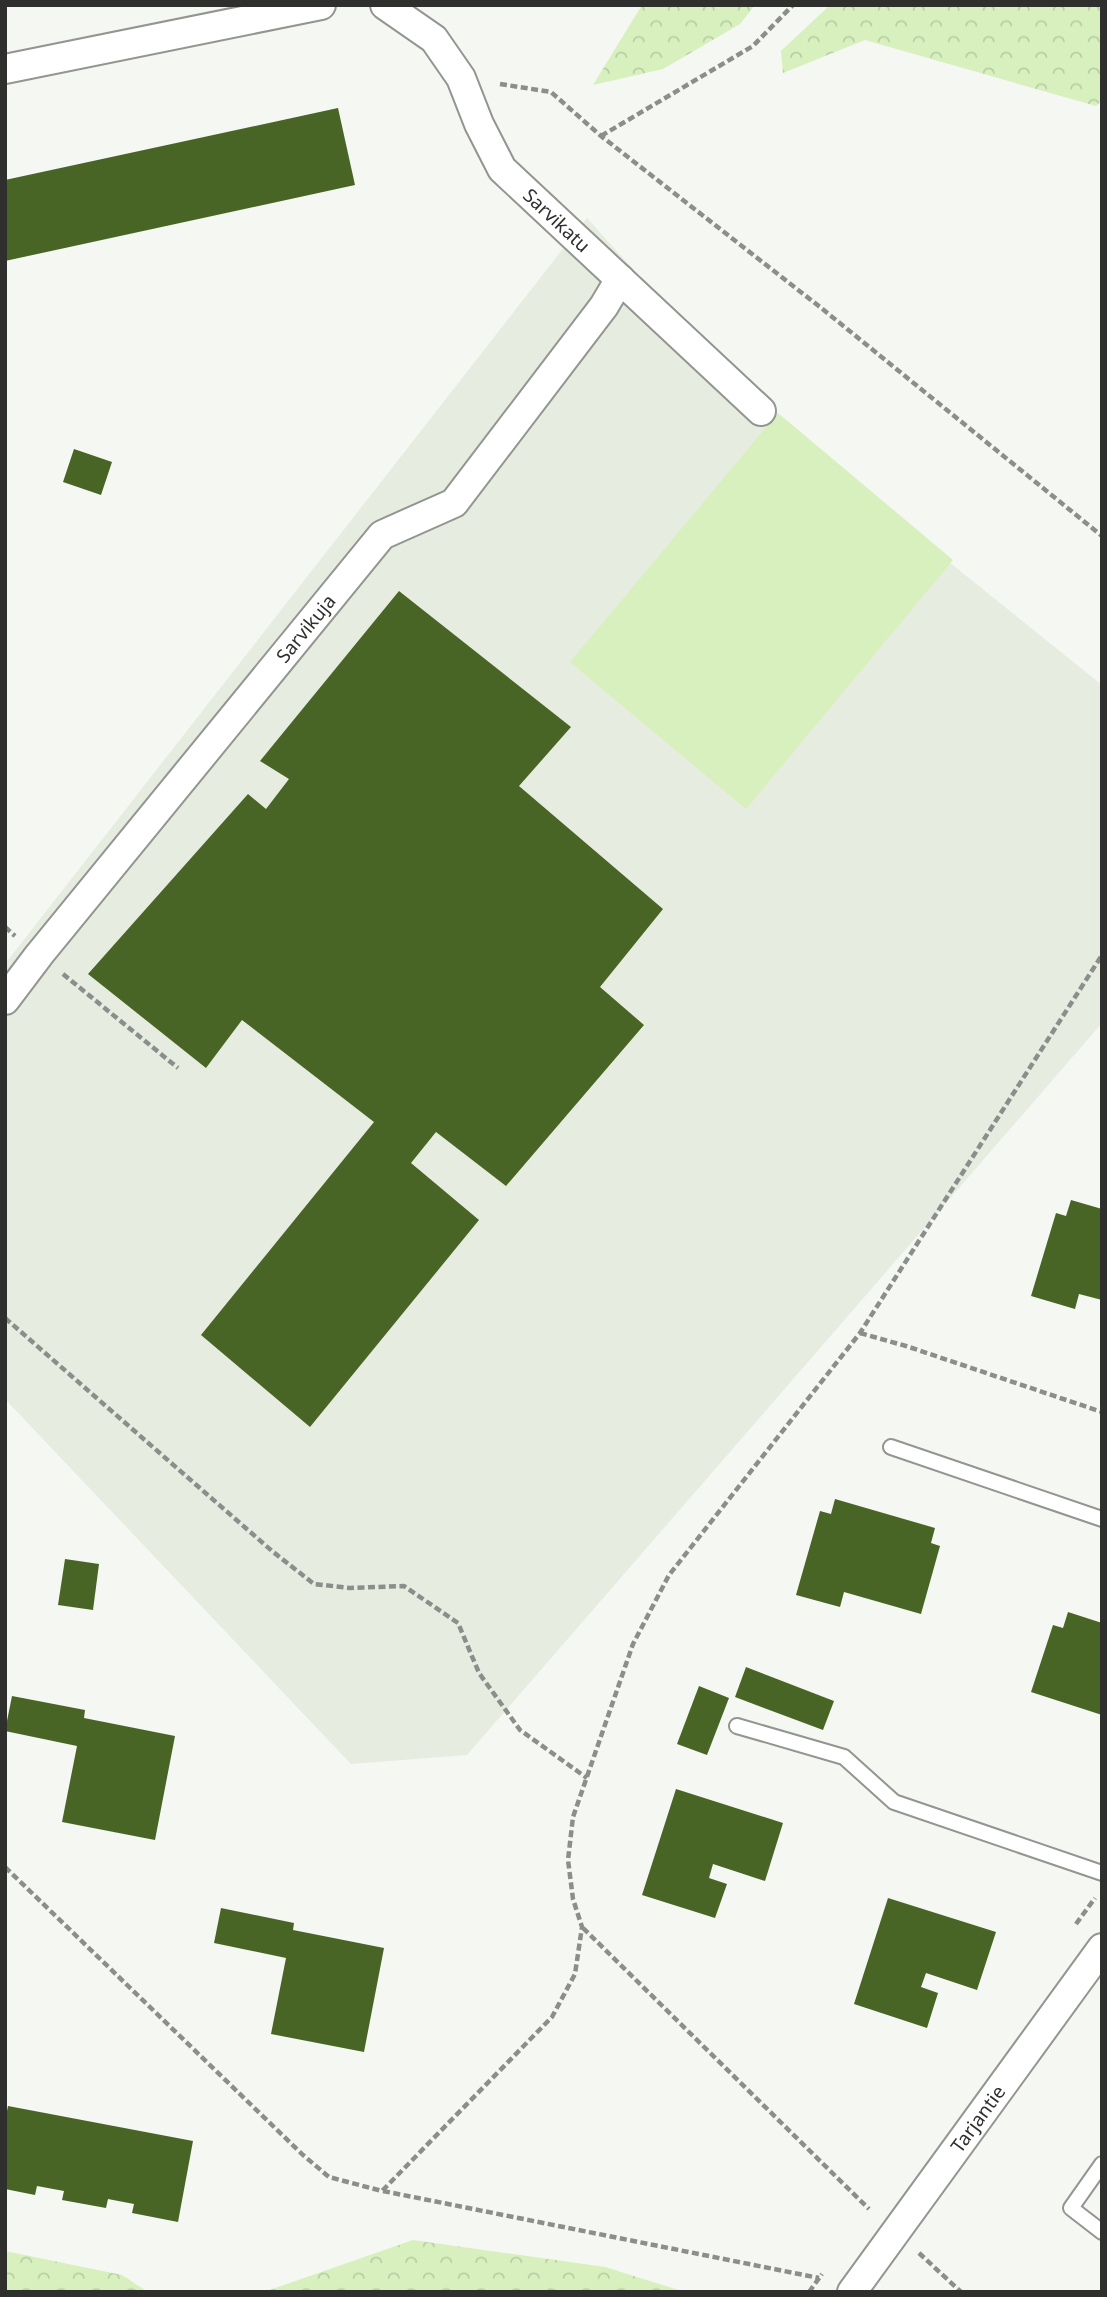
<svg xmlns="http://www.w3.org/2000/svg" width="1107" height="2297" font-family="'Noto Sans',sans-serif">
<style>
.built{fill:#e6ece0}
.grass{fill:#d7f0be}
.forest{fill:url(#forest-crowns)}
.building{fill:#496526}
.lines{fill:none;stroke-linecap:round;stroke-linejoin:round}
.lane-casing{stroke:#939591;stroke-width:18}
.street-casing{stroke:#939591;stroke-width:32}
.path{stroke:#8c8e8b;stroke-width:4.5;stroke-dasharray:7 3.5;stroke-linecap:butt}
.lane{stroke:#fff;stroke-width:14}
.street{stroke:#fff;stroke-width:28}
.labels{text-anchor:middle;stroke-width:7;stroke-linejoin:round;paint-order:stroke}
.street-label{font-size:19px;fill:#2f302e;stroke:#fff}
</style>
<defs>
<pattern id="forest-crowns" width="20" height="18" patternUnits="userSpaceOnUse" patternTransform="scale(1.75)"><rect width="20" height="18" fill="#d7f0be"/><path d="M2 6a3 3 0 1 1 6 0M12 15a3 3 0 1 1 6 0" fill="none" stroke="#b9cea4"/></pattern>
</defs>
<rect width="100%" height="100%" fill="#f4f7f2"/>
<polygon class="built" points="587,218 761,411 1102,685 1102,1023 467,1755 351,1764 5,1399 5,964"/>
<polygon class="grass" points="778,413 953,560 746,809 570,662"/>
<g class="forest">
<polygon points="642,5 755,5 740,24 663,69 593,85"/>
<polygon points="830,5 1102,5 1102,100 1096,106 865,40 783,73 781,51"/>
<polygon points="413,2240 605,2267 685,2292 264,2292"/>
<polygon points="5,2251 122,2275 148,2292 5,2292"/>
</g>
<g class="building">
<polygon points="338,108 355,185 5,261 5,180"/>
<polygon points="74,449 112,462 101,495 63,482"/>
<polygon points="399,591 571,727 519,786 663,909 600,987 644,1025 506,1186 436,1132 411,1163 479,1220 310,1427 201,1335 374,1122 242,1020 206,1068 88,974 248,794 266,809 289,779 260,761"/>
<polygon points="1071,1200 1102,1209 1102,1300 1079,1294 1075,1309 1031,1296 1056,1213 1066,1216"/>
<polygon points="835,1499 935,1528 931,1543 940,1546 921,1614 844,1592 840,1607 796,1595 820,1511 831,1514"/>
<polygon points="65,1559 99,1564 93,1610 58,1605"/>
<polygon points="1068,1612 1102,1623 1102,1715 1031,1692 1053,1625 1063,1628"/>
<polygon points="746,1667 834,1701 823,1730 735,1697"/>
<polygon points="699,1686 729,1698 707,1755 677,1744"/>
<polygon points="12,1696 85,1710 84,1718 175,1736 155,1840 62,1822 77,1746 5,1731"/>
<polygon points="676,1789 783,1823 765,1881 713,1864 709,1878 727,1884 715,1918 642,1895"/>
<polygon points="888,1898 996,1932 977,1990 926,1973 921,1987 938,1993 927,2028 854,2004"/>
<polygon points="221,1908 294,1923 293,1930 384,1948 364,2052 271,2034 286,1958 214,1943"/>
<polygon points="8,2106 193,2141 178,2222 132,2213 134,2204 108,2199 106,2208 62,2200 64,2191 37,2186 35,2195 5,2189 5,2121"/>
</g>
<g class="lines">
<g class="lane-casing">
<g id="lane">
<polyline points="891,1447 1102,1519"/>
<polyline points="737,1726 844,1757 894,1802 1102,1873"/>
<polyline points="1102,2164 1071,2208 1102,2232"/>
</g>
</g>
<g class="street-casing">
<g id="street">
<path id="s1" d="M385,5L434,39L461,78L479,124L502,169L761,411"/>
<polyline points="5,69 321,5"/>
<path id="s2" d="M5,1000L39,955L382,535L454,503L604,306L620,279"/>
<path id="s3" d="M852,2292L1102,1948"/>
</g>
</g>
<g class="path">
<polyline points="500,84 551,92 601,136 820,307 1102,536"/>
<polyline points="601,136 753,46 793,5"/>
<polyline points="5,927 15,936"/>
<polyline points="63,974 178,1068"/>
<polyline points="5,1318 272,1551 314,1584 350,1588 404,1586 458,1623 479,1673 520,1730 587,1778"/>
<polyline points="860,1333 906,1346 1102,1412"/>
<polyline points="5,1867 303,2155 329,2177 382,2191 552,2017 575,1974 582,1927 573,1899 568,1860 573,1817 633,1644 669,1575 860,1333 1102,955"/>
<polyline points="1076,1924 1095,1898"/>
<polyline points="583,1928 869,2209"/>
<polyline points="383,2191 819,2278"/>
<polyline points="919,2253 961,2292"/>
<polyline points="809,2292 822,2274"/>
</g>
<use href="#lane" class="lane"/>
<use href="#street" class="street"/>
</g>
<g class="labels">
<g class="street-label">
<text dy="7" stroke="none"><textPath href="#s1" startOffset="282">Sarvikatu</textPath></text>
<text dy="7" stroke="none"><textPath href="#s2" startOffset="478">Sarvikuja</textPath></text>
<text dy="7" stroke="none"><textPath href="#s3" startOffset="214">Tarjantie</textPath></text>
</g>
</g>
<rect width="1107" height="2297" fill="none" stroke="#2f302e" stroke-width="14"/>
</svg>
